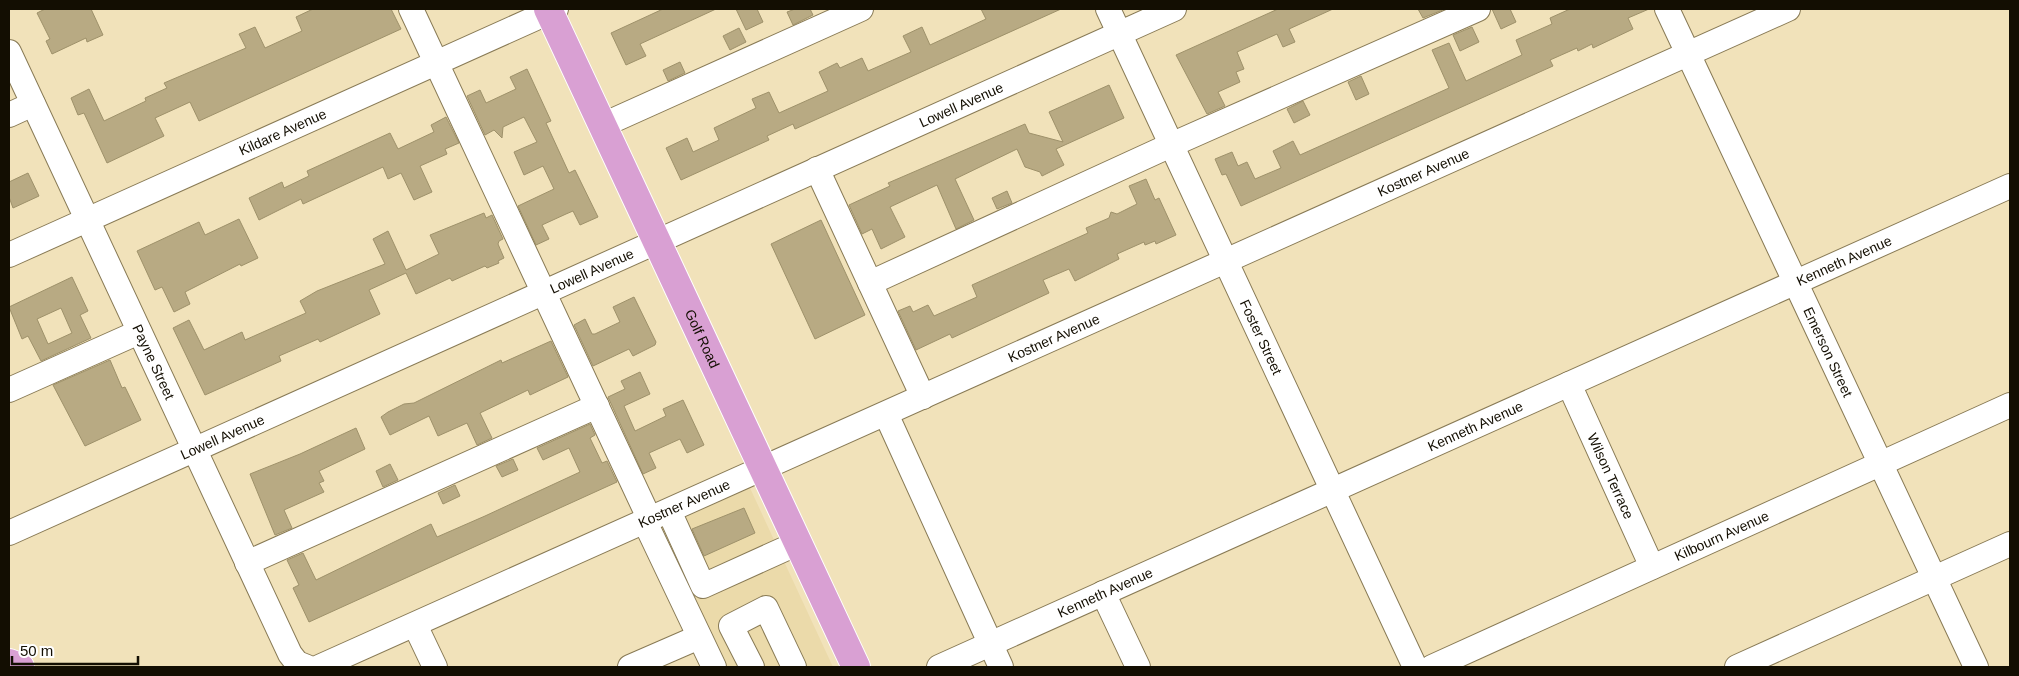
<svg xmlns="http://www.w3.org/2000/svg" width="2019" height="676" font-family="Helvetica,sans-serif">
<style>
.built{fill:#ebdaaa}
.building{fill:#b8aa83;stroke:#9e916a;fill-rule:evenodd}
.lines{fill:none;stroke-linecap:round;stroke-linejoin:round}
.minor-casing{stroke:#887a55;stroke-width:26}
.major-casing{stroke:#fff;stroke-width:30}
.minor{stroke:#fff;stroke-width:24}
.major{stroke:#d9a0d3;stroke-width:28}
.labels{text-anchor:middle;stroke-width:4;stroke-linejoin:round;paint-order:stroke}
.street-label{font-size:14px;fill:#130e02;stroke:#fff}
</style>
<rect width="100%" height="100%" fill="#f1e2ba"/>
<polygon class="built" points="750,488 833,667 714,667 651,533"/>
<g class="building">
<polygon points="45,9 91,9 103,35 87,42 86,38 52,54 46,41 50,39 37,13"/>
<polygon points="313,9 391,9 401,29 199,121 190,102 155,118 164,136 107,163 84,113 78,115 71,98 89,89 104,121 146,101 145,98 167,88 164,83 246,48 239,34 255,27 265,48 302,31 296,17"/>
<polygon points="663,9 716,9 640,44 646,56 626,65 611,33"/>
<polygon points="736,9 757,9 763,22 746,30"/>
<polygon points="795,9 810,9 813,15 793,25 787,12"/>
<polygon points="981,9 1061,9 795,129 793,124 767,136 769,140 681,180 666,148 687,138 693,152 719,140 714,128 756,108 752,99 769,92 779,113 828,91 819,72 837,63 840,68 862,58 868,71 911,52 903,36 922,27 930,45 986,19"/>
<polygon points="1278,9 1333,9 1289,29 1295,42 1283,47 1277,34 1237,52 1244,69 1236,72 1240,82 1218,92 1225,106 1207,114 1176,55"/>
<polygon points="1418,9 1445,9 1423,18"/>
<polygon points="1492,9 1510,9 1516,22 1501,29"/>
<polygon points="1570,9 1649,9 1628,18 1633,29 1593,48 1592,44 1578,51 1577,48 1550,60 1553,66 1241,206 1226,174 1222,175 1215,159 1232,152 1238,166 1247,162 1255,179 1281,168 1273,151 1293,141 1300,155 1449,88 1432,50 1449,43 1466,81 1522,55 1516,40 1552,24 1550,18"/>
<polygon points="1472,27 1479,42 1460,51 1453,35"/>
<polygon points="739,28 746,42 730,50 723,36"/>
<polygon points="680,62 685,73 668,81 663,70"/>
<polygon points="527,69 551,121 546,123 569,173 575,170 598,217 580,225 573,211 566,214 542,225 549,239 536,245 518,206 554,189 543,166 524,175 514,152 537,142 524,117 503,127 502,138 494,130 485,135 467,96 480,90 486,103 516,89 510,77"/>
<polygon points="1361,76 1369,94 1356,100 1348,82"/>
<polygon points="1109,85 1124,118 1056,149 1064,165 1042,176 1040,172 1025,167 1017,149 955,179 974,220 956,229 937,185 890,207 905,237 881,249 872,229 862,234 849,205 890,186 888,183 1025,124 1029,133 1063,142 1049,112"/>
<polygon points="1303,101 1310,115 1294,123 1287,109"/>
<polygon points="446,117 459,143 445,149 447,154 420,166 432,192 414,200 401,173 388,179 383,167 303,204 301,199 259,220 249,198 282,182 284,188 309,176 307,171 390,133 398,149 434,132 431,125"/>
<polygon points="28,173 39,196 13,208 9,197 9,182"/>
<polygon points="1146,179 1155,200 1159,198 1176,235 1156,244 1155,241 1145,245 1144,242 1117,254 1119,259 1075,281 1069,269 1043,280 1049,293 952,338 950,334 916,350 898,311 910,306 913,312 928,305 934,316 977,297 972,285 1088,233 1086,228 1109,218 1111,212 1117,214 1137,204 1129,186"/>
<polygon points="1007,191 1012,203 997,209 992,198"/>
<polygon points="484,213 486,218 492,215 503,239 499,241 498,244 504,258 498,261 499,263 487,268 485,266 452,281 450,278 416,294 406,273 369,290 380,314 320,342 318,339 279,356 281,361 205,395 173,328 189,320 204,350 242,332 245,340 306,313 300,301 317,291 385,264 373,239 388,231 406,270 439,254 430,235"/>
<polygon points="239,219 258,258 241,266 240,264 185,292 190,304 174,312 162,287 155,290 137,251 199,222 205,235"/>
<polygon points="821,220 865,315 815,339 771,244"/>
<path d="M72,277L88,311L80,315L91,338L41,361L28,336L22,339L9,307ZM61,308L72,333L48,344L37,319Z"/>
<polygon points="634,297 656,342 655,345 633,356 629,349 593,366 574,325 585,319 592,334 595,334 620,322 613,307"/>
<polygon points="551,341 568,377 530,395 528,390 480,413 492,438 477,445 467,423 438,436 429,416 390,435 381,417 388,412 404,404 414,403 501,360 502,363"/>
<polygon points="110,360 122,388 125,387 141,420 85,446 53,385"/>
<polygon points="640,372 650,394 624,406 635,431 666,416 663,409 683,400 704,445 687,453 680,439 649,453 656,468 643,474 608,397 625,389 621,381"/>
<polygon points="590,424 595,435 590,438 602,463 607,461 617,482 309,622 293,588 299,585 287,560 303,553 316,580 431,524 437,537 485,516 580,472 569,448 543,460 537,448"/>
<polygon points="356,428 365,449 319,471 324,481 319,483 324,492 284,510 292,528 275,535 250,474 300,454"/>
<polygon points="513,459 518,470 502,477 496,466"/>
<polygon points="390,464 398,480 383,487 376,471"/>
<polygon points="455,485 460,496 443,504 438,493"/>
<polygon points="744,508 755,533 704,556 692,529"/>
</g>
<g class="lines">
<g class="minor-casing">
<g id="minor">
<polyline points="411,9 650,520"/>
<path id="s1" d="M1108,9L1415,667"/>
<path id="s2" d="M1667,9L1976,667"/>
<path id="s3" d="M9,52L290,654L297,663L307,667"/>
<polyline points="9,115 33,104"/>
<polyline points="603,125 861,9"/>
<polyline points="817,169 923,397"/>
<path id="s4" d="M9,255L556,9"/>
<polyline points="870,283 1171,145 1478,9"/>
<path id="s5" d="M1569,384L1652,567"/>
<polyline points="9,390 139,332"/>
<polyline points="886,414 1001,667"/>
<polyline points="669,511 703,586 798,543"/>
<polyline points="645,522 714,667"/>
<path id="s6" d="M9,533L1174,9"/>
<polyline points="247,563 597,406"/>
<polyline points="1103,593 1138,667"/>
<polyline points="415,625 435,667"/>
<path id="s7" d="M319,667L1788,9"/>
<polyline points="630,667 699,637"/>
<polyline points="752,667 731,626 766,608 794,667"/>
<path id="s8" d="M939,667L2010,186"/>
<path id="s9" d="M1432,667L2010,405"/>
<polyline points="1737,667 2010,544"/>
</g>
</g>
<g class="major-casing">
<g id="major">
<path id="s10" d="M548,9L856,667"/>
<polyline points="9,663 20,667"/>
</g>
</g>
<use href="#minor" class="minor"/>
<use href="#major" class="major"/>
</g>
<g class="labels">
<g class="street-label">
<text dy="5" stroke="none"><textPath href="#s6" startOffset="1044">Lowell Avenue</textPath></text>
<text dy="5" stroke="none"><textPath href="#s4" startOffset="300">Kildare Avenue</textPath></text>
<text dy="5" stroke="none"><textPath href="#s7" startOffset="1210">Kostner Avenue</textPath></text>
<text dy="5" stroke="none"><textPath href="#s8" startOffset="992">Kenneth Avenue</textPath></text>
<text dy="5" stroke="none"><textPath href="#s6" startOffset="639">Lowell Avenue</textPath></text>
<text dy="5" stroke="none"><textPath href="#s10" startOffset="364">Golf Road</textPath></text>
<text dy="5" stroke="none"><textPath href="#s1" startOffset="362">Foster Street</textPath></text>
<text dy="5" stroke="none"><textPath href="#s7" startOffset="805">Kostner Avenue</textPath></text>
<text dy="5" stroke="none"><textPath href="#s2" startOffset="379">Emerson Street</textPath></text>
<text dy="5" stroke="none"><textPath href="#s3" startOffset="342">Payne Street</textPath></text>
<text dy="5" stroke="none"><textPath href="#s8" startOffset="588">Kenneth Avenue</textPath></text>
<text dy="5" stroke="none"><textPath href="#s6" startOffset="234">Lowell Avenue</textPath></text>
<text dy="5" stroke="none"><textPath href="#s5" startOffset="101">Wilson Terrace</textPath></text>
<text dy="5" stroke="none"><textPath href="#s7" startOffset="400">Kostner Avenue</textPath></text>
<text dy="5" stroke="none"><textPath href="#s9" startOffset="318">Kilbourn Avenue</textPath></text>
<text dy="5" stroke="none"><textPath href="#s8" startOffset="182">Kenneth Avenue</textPath></text>
</g>
</g>
<rect width="2019" height="676" fill="none" stroke="#130e02" stroke-width="20"/>
<path d="M12 656v8h126v-8" fill="none" stroke="#130e02" stroke-width="2.5"/>
<text x="20" y="656" font-size="15" fill="#130e02" stroke="#ffffff" stroke-width="4" paint-order="stroke">50 m</text>
</svg>
